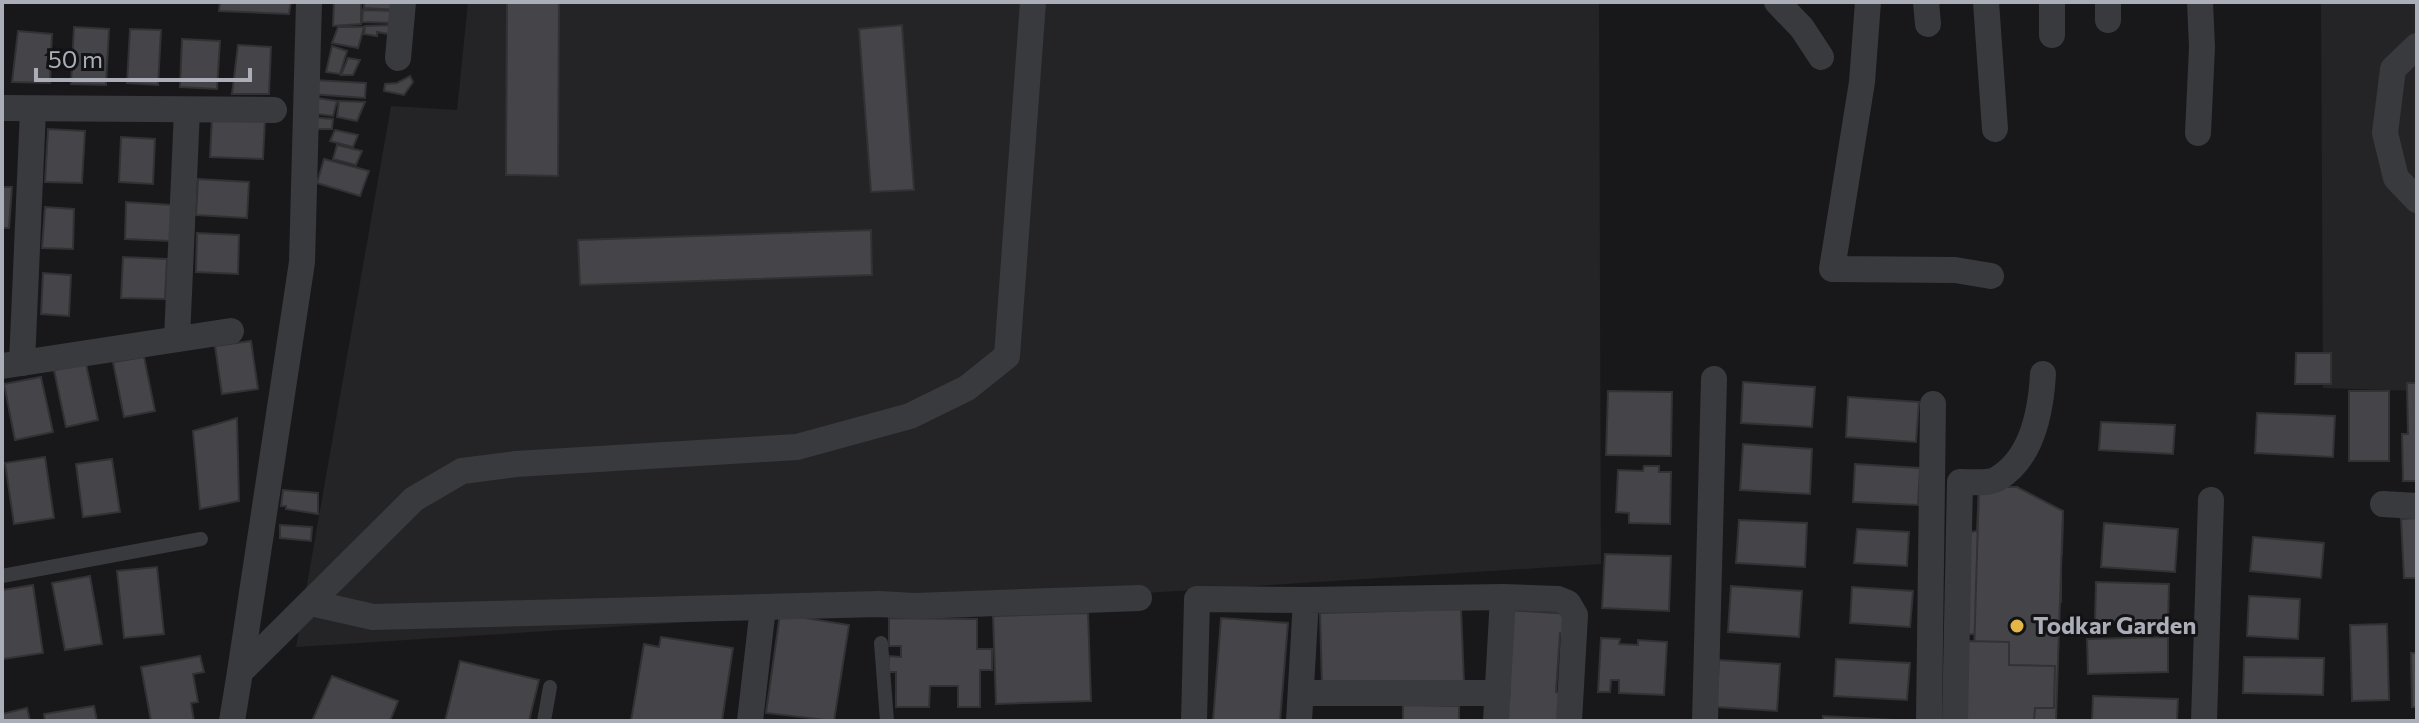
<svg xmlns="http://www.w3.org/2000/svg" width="2419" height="723" font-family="Commissioner,sans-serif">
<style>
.built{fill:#242426}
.building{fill:#454549;stroke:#323235;stroke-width:2}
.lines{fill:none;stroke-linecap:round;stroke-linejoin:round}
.service{stroke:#393a3e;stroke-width:14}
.minor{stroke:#393a3e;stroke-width:26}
.poi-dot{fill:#e3b646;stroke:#131315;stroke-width:3}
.labels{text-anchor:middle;stroke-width:6;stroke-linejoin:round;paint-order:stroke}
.poi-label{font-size:24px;font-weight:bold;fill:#abaeb8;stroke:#131315;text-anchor:start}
</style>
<rect width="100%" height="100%" fill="#18181a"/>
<g class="built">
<polygon points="468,2 1599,2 1601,564 296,647 391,106 457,110"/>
<polygon points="2321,2 2417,2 2417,391 2323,388"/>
</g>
<g class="building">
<polygon points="220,2 291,2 289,14 219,11"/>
<polygon points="334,2 361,2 361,24 333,26"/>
<polygon points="364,2 399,2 399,10 364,8"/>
<polygon points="507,2 559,2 558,176 506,175"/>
<polygon points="363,10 399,11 398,23 362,22"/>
<polygon points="397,25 395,35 377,32 377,36 364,34 365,26"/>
<polygon points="902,25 914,190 871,192 859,29"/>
<polygon points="74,27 109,29 106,85 71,84"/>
<polygon points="338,27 364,27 358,48 332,43"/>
<polygon points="130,29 161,30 158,85 127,83"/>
<polygon points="18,31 52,34 50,83 12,82"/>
<polygon points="182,39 220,41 217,89 180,87"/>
<polygon points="238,45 271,47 269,94 232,94"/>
<polygon points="332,46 347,51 340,74 326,72"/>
<polygon points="348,58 360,60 353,75 341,75"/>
<polygon points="410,76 413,82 404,95 384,91 385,84 397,83"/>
<polygon points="314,80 366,83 365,98 311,94"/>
<polygon points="311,97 337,101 333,116 309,113"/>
<polygon points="339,101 365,102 357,121 337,117"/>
<polygon points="309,117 333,119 332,129 309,129"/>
<polygon points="212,118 265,120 263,159 210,157"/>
<polygon points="48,129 85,131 82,183 45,182"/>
<polygon points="335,130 358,135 353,147 330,141"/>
<polygon points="121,137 155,139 153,184 119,182"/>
<polygon points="337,145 362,151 356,165 333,159"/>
<polygon points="324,159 369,171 360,196 317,183"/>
<polygon points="198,179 249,182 247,218 196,215"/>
<polygon points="2,187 12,187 9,228 2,228"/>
<polygon points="126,202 172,205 170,241 125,239"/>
<polygon points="45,207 74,209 73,249 42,248"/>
<polygon points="871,230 872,275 580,285 578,240"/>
<polygon points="197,233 239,235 238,274 196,272"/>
<polygon points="123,257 167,259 165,299 121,298"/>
<polygon points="43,273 71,275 69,316 41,314"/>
<polygon points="251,341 258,389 222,394 215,346"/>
<polygon points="2296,353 2331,353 2331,384 2295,384"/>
<polygon points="144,357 155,411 124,417 113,362"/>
<polygon points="86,364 98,420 66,427 54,370"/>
<polygon points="41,377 53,432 15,440 4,384"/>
<polygon points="1743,382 1815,387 1812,427 1741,423"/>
<polygon points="2407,383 2417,383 2417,481 2403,481 2402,434 2408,434"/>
<polygon points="1608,391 1672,392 1671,456 1606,455"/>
<rect x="2349" y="391" width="40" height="70"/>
<polygon points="1848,397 1919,402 1916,442 1846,437"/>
<polygon points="2257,413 2335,416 2333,457 2255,453"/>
<polygon points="237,418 239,501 200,509 193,431"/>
<polygon points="2101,422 2175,425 2173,454 2099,450"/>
<polygon points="1743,444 1812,449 1810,494 1740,490"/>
<polygon points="45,457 54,518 14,524 5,463"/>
<polygon points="112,459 120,512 83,517 76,464"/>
<polygon points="1855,464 1920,468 1918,505 1853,502"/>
<polygon points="1644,466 1659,466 1659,472 1671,472 1670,524 1629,523 1629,513 1616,512 1618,470 1643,471"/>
<polygon points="1979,487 2017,487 2016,510 2063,511 2062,554 2042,553 2042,567 2061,567 2061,602 2015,601 2014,635 1968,634 1970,532 1977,531"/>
<polygon points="1979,487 2017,487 2063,511 2056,721 1972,721"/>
<polygon points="283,490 318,493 318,514 286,509 286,506 281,506"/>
<polygon points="2417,518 2417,578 2404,578 2401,519"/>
<polygon points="1739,520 1807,523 1805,567 1736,563"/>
<polygon points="2104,523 2178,529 2175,572 2101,567"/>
<polygon points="280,525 312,527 311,541 280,538"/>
<polygon points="1857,529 1909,532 1907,566 1854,563"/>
<polygon points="2253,537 2324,543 2321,578 2250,571"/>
<polygon points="1605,554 1671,556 1669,611 1602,608"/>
<polygon points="157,567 164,634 124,638 117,571"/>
<polygon points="90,576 102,644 65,650 52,583"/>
<polygon points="2096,582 2169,584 2168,623 2095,621"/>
<polygon points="33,585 43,653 3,659 2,590"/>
<polygon points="1731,586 1802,591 1799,637 1728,632"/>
<polygon points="1852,587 1913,591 1910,627 1850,623"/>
<polygon points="2249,596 2300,599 2298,639 2247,636"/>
<polygon points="1461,609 1464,682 1322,686 1320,613"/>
<polygon points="1508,610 1570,614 1568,634 1560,633 1556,692 1564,693 1561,721 1499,721"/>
<polygon points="1088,613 1091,701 996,704 993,616"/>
<polygon points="780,614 849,625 834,721 766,713"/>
<polygon points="889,618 977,619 977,649 992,649 992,670 980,670 980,707 958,707 958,686 930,686 929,707 896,707 896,672 888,672 889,656 901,657 901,646 889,646"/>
<polygon points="1221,618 1288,623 1280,721 1213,721"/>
<polygon points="2387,624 2389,700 2352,701 2350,625"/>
<polygon points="661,637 733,648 722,721 631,721 644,644 659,647"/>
<polygon points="2168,637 2168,672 2088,674 2087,639"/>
<polygon points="1601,638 1620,639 1619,644 1638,645 1638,640 1667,642 1664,695 1619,693 1619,680 1611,680 1610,692 1598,692"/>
<polygon points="1967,641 2009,642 2009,665 2055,666 2054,708 2035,708 2034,721 2036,721 1962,721"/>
<polygon points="2411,653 2417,653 2417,707 2412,707"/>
<polygon points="200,656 204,672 193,674 198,702 191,703 194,721 151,721 141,667"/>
<polygon points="2244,657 2324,658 2323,695 2243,693"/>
<polygon points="1836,659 1910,663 1907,700 1834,696"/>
<polygon points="1719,660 1780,664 1777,711 1716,707"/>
<polygon points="460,661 539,680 529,721 445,721"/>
<polygon points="332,676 398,701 390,721 312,721"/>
<polygon points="2093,696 2178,699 2177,721 2092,721"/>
<polygon points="1403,705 1459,706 1459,721 1403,721"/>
<polygon points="94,706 97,721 45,721 44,714"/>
<polygon points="27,708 30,721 2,721 2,714"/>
<polygon points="1823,716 1894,720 1894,721 1823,721"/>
</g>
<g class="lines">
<g class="service">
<polyline points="2,576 201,539"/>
<polyline points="881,643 887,721"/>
<polyline points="544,721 550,687"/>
</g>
<g class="minor">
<polyline points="1777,2 1802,28 1821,57"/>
<polyline points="1868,2 1862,82 1832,269 1955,270 1991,276"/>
<polyline points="1926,2 1928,24"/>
<polyline points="1986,2 1995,129"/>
<polyline points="2052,2 2052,35"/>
<polyline points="2108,2 2108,20"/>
<polyline points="2417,46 2393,69 2385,133 2396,178 2417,200"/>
<polyline points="398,58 403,2"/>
<polyline points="2,108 274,110"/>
<polyline points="2198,133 2202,47 2200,2"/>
<polyline points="177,339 187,110"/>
<polyline points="22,363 33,110"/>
<polyline points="2,366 231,331"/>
<polyline points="2383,504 2417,506"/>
<polyline points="311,603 373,617 879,604 914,606 1139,598"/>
<polyline points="240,672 302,262 309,2"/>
<polyline points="1301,693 1498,693"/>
<polyline points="232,721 240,672 414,499 462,471 516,464 797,447 910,416 967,388 1007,356 1033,2"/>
<polyline points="750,721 763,607"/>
<polyline points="1194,721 1197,599 1306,600"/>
<polyline points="1299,721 1306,600 1503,597 1558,599 1568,603 1575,615 1569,721"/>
<polyline points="1496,721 1503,597"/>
<polyline points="1705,721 1714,379"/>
<polyline points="1929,721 1933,404"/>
<path d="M1955,721L1960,482C1971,482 1988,484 1997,479C2032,459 2041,410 2043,374"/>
<polyline points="2204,721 2211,500"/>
</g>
</g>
<circle class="poi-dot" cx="2017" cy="626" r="8"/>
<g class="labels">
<g class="poi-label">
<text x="2033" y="634">Todkar Garden</text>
</g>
</g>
<rect width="2419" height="723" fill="none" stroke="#abaeb8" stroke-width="8"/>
<path d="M36 68v12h214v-12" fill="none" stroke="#abaeb8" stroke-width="4"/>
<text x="48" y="68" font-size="24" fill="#abaeb8" stroke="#131315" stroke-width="6" paint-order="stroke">50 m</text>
</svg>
